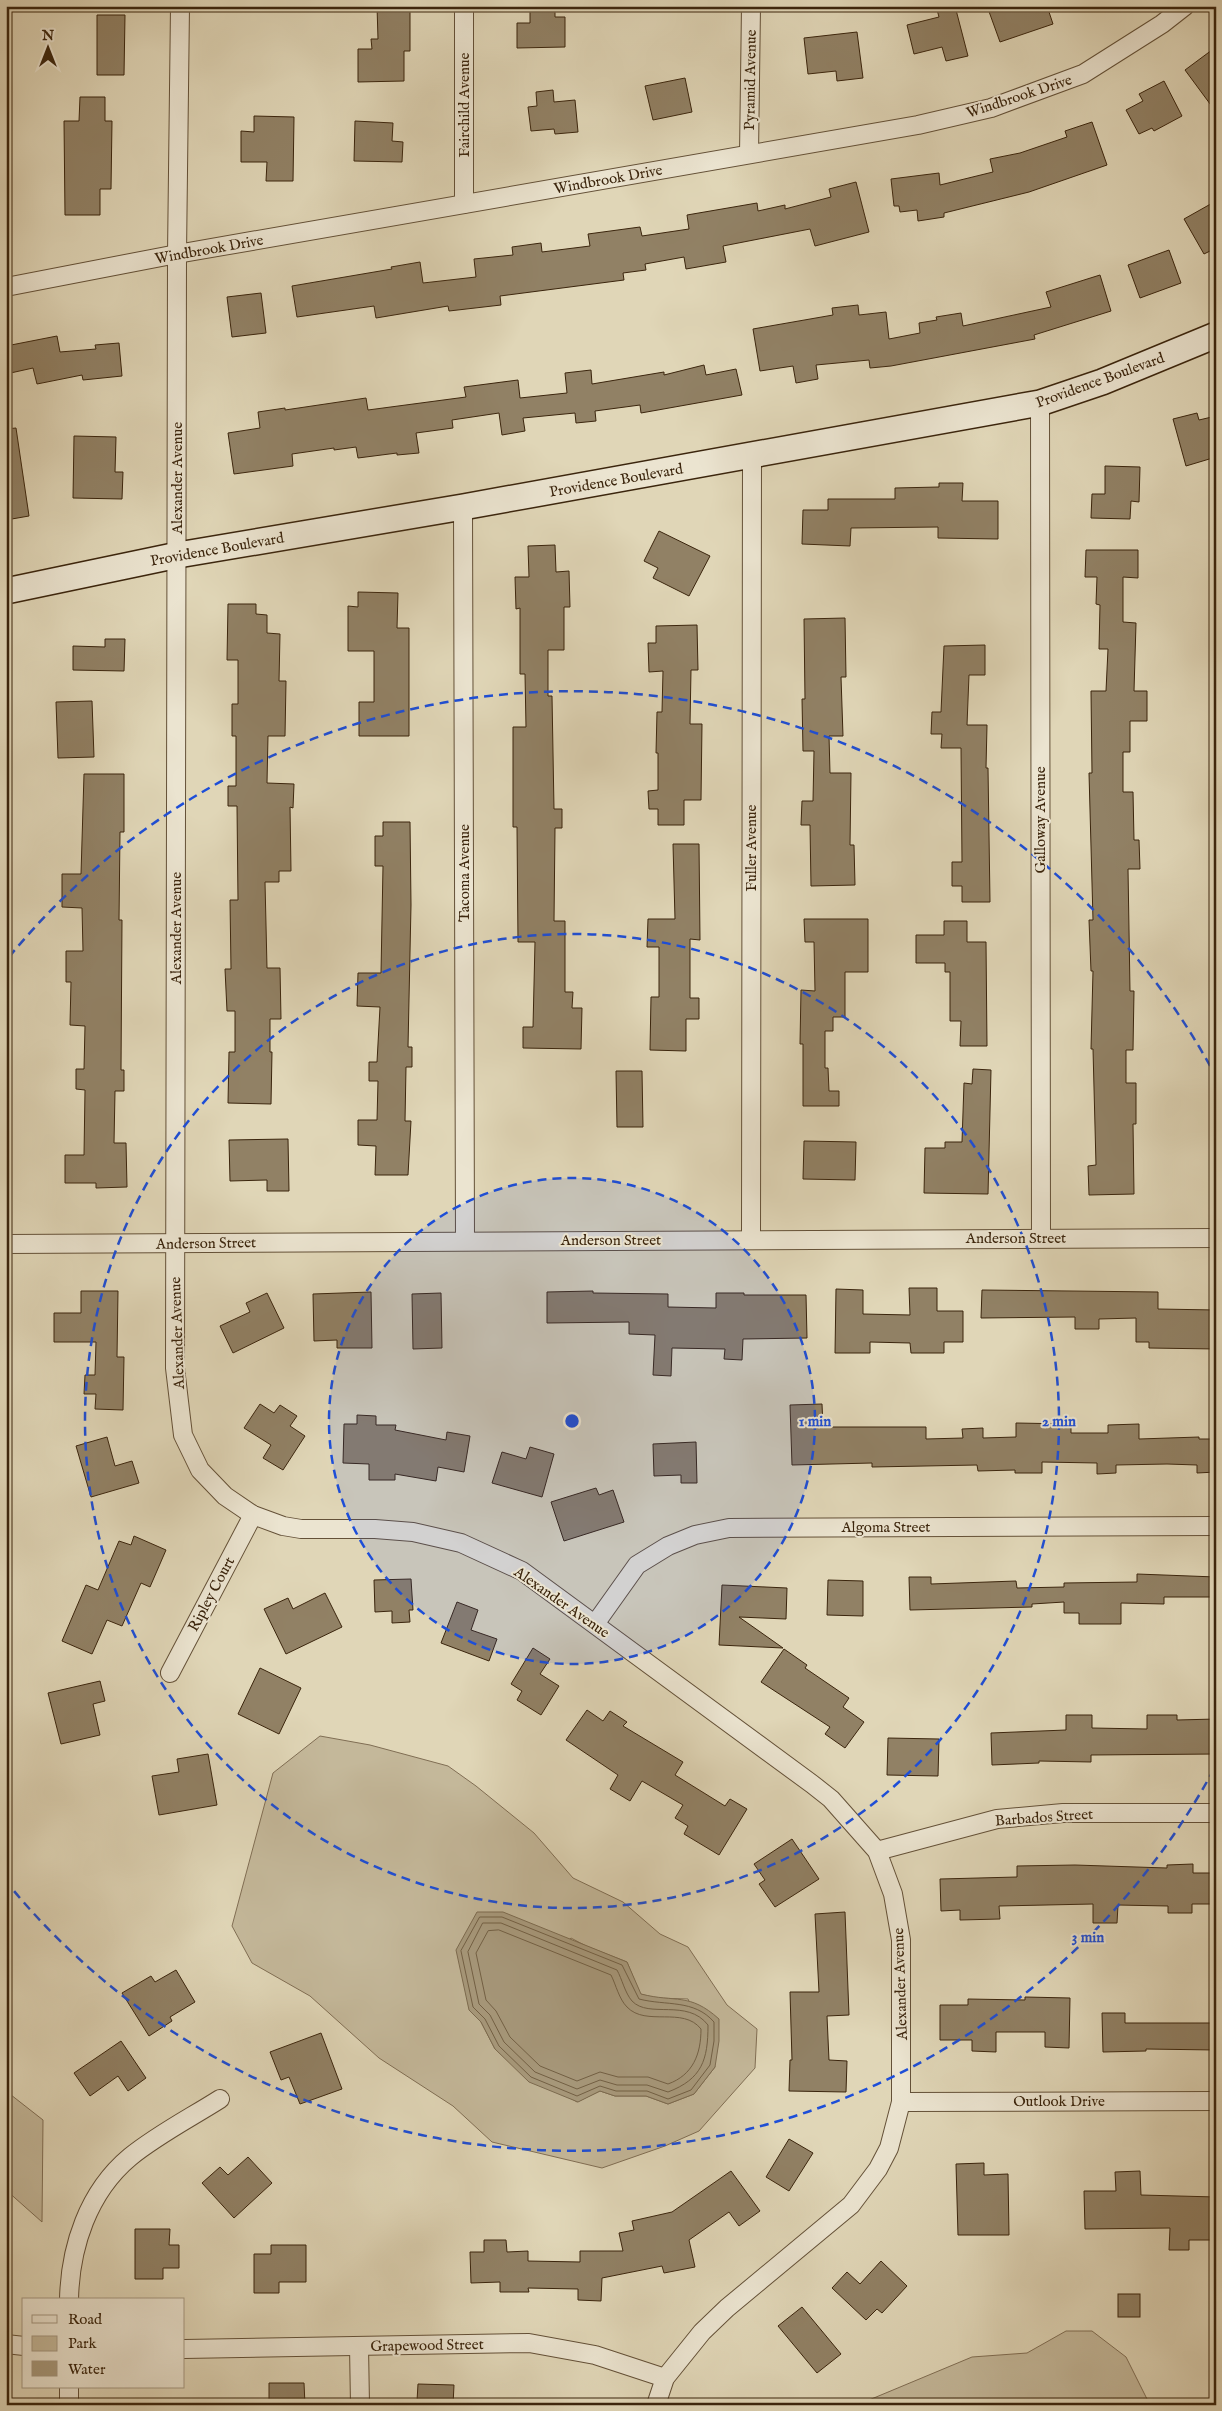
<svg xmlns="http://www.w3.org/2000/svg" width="1222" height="2411" font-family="'IM FELL English',serif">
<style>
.green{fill:#c4b89a;stroke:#806e54;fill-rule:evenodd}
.water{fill:#a89a7d;stroke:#7c6b50}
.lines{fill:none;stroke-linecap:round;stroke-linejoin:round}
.shore{stroke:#726045;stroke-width:1}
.building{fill:#918165;stroke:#3b250d}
.minor-casing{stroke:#645138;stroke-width:20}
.secondary-casing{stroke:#3b250d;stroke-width:28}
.minor{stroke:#ebe4d0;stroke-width:18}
.secondary{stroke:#ebe4d0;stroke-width:25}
.ring{fill:none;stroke:#1d4ed8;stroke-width:2.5;stroke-dasharray:9 6}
.labels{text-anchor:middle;stroke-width:4;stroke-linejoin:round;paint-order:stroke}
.street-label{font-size:15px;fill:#3b250d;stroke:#ebe4d0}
.centre{fill:#1d4ed8;stroke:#ebe4d0;stroke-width:2.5}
.ring-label{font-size:15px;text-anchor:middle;font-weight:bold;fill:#1d4ed8;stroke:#ebe4d0;stroke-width:4;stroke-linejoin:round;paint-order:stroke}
</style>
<rect width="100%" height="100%" fill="#e0d6b7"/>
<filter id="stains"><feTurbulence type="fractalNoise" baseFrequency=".004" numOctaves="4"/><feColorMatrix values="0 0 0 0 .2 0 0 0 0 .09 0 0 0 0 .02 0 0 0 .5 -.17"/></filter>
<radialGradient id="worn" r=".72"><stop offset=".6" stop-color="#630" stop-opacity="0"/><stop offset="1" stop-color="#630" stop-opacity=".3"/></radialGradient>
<g class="green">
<path d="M320,1736L370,1745L448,1766L476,1786L534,1833L573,1878L623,1902L660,1934L688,1947L727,2005L757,2029L755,2068L699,2131L665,2146L602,2168L492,2142L453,2106L379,2058L310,1996L252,1963L232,1926L273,1773ZM571,1938L586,1946L627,1962L640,1994L656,1998L688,1999L715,2067L694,2094L668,2104L646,2096H615L600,2091L577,2102L511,2063L495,2049L481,2022Z"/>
<polygon points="6,2091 43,2120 42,2222 6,2190"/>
<polygon points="1066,2331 1092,2331 1126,2357 1150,2405 865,2405 869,2400 972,2357 1027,2353"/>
</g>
<path class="water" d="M477,1912H503L627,1962L641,1994C676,2003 689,1992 719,2019V2041L715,2067L694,2094L668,2104L646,2096H615L600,2091L578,2102L529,2082L495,2049L481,2022L469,2010L456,1950Z"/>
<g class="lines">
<g class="shore">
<path d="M480,1917H502L622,1965L639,1999C666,2006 694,1999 714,2022V2041L710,2065L691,2090L668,2099L647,2091H616L600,2086L577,2096L531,2077L499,2046L485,2019L473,2007L461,1951Z"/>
<path d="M483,1923H501L617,1970C622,1979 625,1993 632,2001C649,2019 687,1998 708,2025C708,2060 702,2079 668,2092L647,2085H617L600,2080L577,2089L535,2072L504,2042L490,2015L479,2004L468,1952Z"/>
<path d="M499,1930L611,1975C616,1985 619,1999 627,2007C646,2027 683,2006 701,2029C701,2054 693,2075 668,2084L648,2077H618L600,2072L577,2081L540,2066L510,2037L496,2011L486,2000L476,1953L488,1931Z"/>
</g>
</g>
<g class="building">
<polygon points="377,6 410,6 410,51 404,51 404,81 358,82 358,49 372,49 371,39 378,39"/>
<polygon points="530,6 555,6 555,17 565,17 565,47 517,48 517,23 530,23"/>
<polygon points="936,6 955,6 968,56 946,61 942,47 914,54 907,25 939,17"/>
<polygon points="987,6 1047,6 1053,24 1000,42"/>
<polygon points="97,15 125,15 124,75 97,75"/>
<polygon points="857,32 863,78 837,81 836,71 808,74 804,38"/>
<polygon points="1216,47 1216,112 1185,70"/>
<polygon points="685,78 692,112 653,120 645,86"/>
<polygon points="1164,81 1182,116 1154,131 1152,128 1139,134 1126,110 1143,101 1139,94"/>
<polygon points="553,90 554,102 575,100 578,132 555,134 554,129 531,131 528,107 537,106 536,92"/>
<polygon points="80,97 105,97 105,121 112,121 111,189 100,189 100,215 65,215 64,121 79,121"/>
<polygon points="254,116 294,117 293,181 266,181 267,162 241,162 241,131 254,132"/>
<polygon points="355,121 393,123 392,141 403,142 402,162 354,161"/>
<polygon points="1092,122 1107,165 1029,192 944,213 944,217 918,221 917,210 900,212 899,206 894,206 891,179 939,173 940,185 993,172 990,159 1020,153 1067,137 1065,131"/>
<polygon points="856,182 869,232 815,246 810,229 723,246 726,262 686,269 684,257 645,264 646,270 623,273 624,280 500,296 501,305 449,311 448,306 376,318 374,306 297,317 292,286 392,269 391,267 420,262 423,283 476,277 474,259 513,255 512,247 541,243 542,252 590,246 588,234 640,227 642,236 689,229 687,215 757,203 758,211 785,205 785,209 831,197 829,189"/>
<polygon points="1216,201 1216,248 1204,254 1184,219"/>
<polygon points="1169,250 1181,283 1140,298 1128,265"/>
<polygon points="1100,275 1111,311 1034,335 1035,339 891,366 870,368 869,360 816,365 818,379 796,383 793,366 760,371 753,329 833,315 832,308 858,305 859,315 886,312 889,339 920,333 919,323 937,320 936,317 961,313 963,326 1051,307 1046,292"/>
<polygon points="261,293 266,333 232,337 227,297"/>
<polygon points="57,336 60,352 96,349 95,345 119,343 122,376 83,380 82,375 37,384 33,368 6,374 6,346"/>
<polygon points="704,365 706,375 736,369 742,395 641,413 640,405 595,411 596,421 576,423 575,413 523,418 525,431 502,435 499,413 452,420 453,428 416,433 419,453 397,455 397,453 358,458 356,447 334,450 334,448 292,454 293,466 234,474 228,433 260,428 258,412 285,408 285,410 366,398 368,410 466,397 464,387 518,380 520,398 567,393 565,373 591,370 592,384 664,372 664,375"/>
<polygon points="1197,413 1199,420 1216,416 1216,457 1186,466 1173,419"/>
<polygon points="16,428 29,516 6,520 6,429"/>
<polygon points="74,436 116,437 115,472 123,472 122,499 73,498"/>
<polygon points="1105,466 1140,467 1139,502 1131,501 1130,519 1091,518 1092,494 1105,494"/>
<polygon points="939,483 963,483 962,501 998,501 998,539 938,538 938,527 851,528 850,546 802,544 803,510 828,510 828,499 895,499 895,488 939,487"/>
<polygon points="659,531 710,556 689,596 653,578 658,568 644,561"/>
<polygon points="555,545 556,572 569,571 570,607 564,607 564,650 548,650 548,696 552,696 554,809 562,809 562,828 555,828 554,921 565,921 565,992 573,992 572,1008 582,1008 581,1049 523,1048 523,1027 533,1027 535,942 518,942 517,827 513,827 513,727 526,727 525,674 520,674 520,608 516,609 515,577 529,577 528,546"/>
<polygon points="1086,550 1138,550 1138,578 1123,577 1123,622 1136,623 1134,691 1147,691 1147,721 1130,721 1130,752 1123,752 1123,792 1133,792 1134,840 1139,840 1140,869 1128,869 1130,991 1134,991 1133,1050 1126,1050 1126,1083 1136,1083 1136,1124 1133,1124 1134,1194 1089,1195 1088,1166 1096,1165 1093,1049 1091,1049 1093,971 1091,971 1089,920 1093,920 1089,773 1092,773 1091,691 1106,691 1108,649 1099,649 1100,605 1096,604 1097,577 1085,577"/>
<polygon points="358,592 398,593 397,628 409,628 409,736 359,736 359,702 374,702 374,651 348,651 348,606 358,607"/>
<polygon points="228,604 256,604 256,614 267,615 267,633 280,634 279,681 286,681 285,736 268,736 267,783 294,784 293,808 290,807 291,871 279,871 279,882 265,882 267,968 280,968 281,1019 270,1019 270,1052 272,1052 271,1104 228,1103 229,1052 235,1052 235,1011 227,1011 225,969 231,969 230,900 238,900 237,806 228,806 228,786 236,786 236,736 232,736 232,704 238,704 238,660 227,660"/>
<polygon points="845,618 846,677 841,677 843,736 829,736 830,773 851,773 850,845 854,845 855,885 811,886 810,825 801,825 802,801 813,801 814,751 803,751 802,699 805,699 804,619"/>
<polygon points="697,625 698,670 691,670 690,724 702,724 701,800 684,800 684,825 658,825 658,809 649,809 648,791 658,790 658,753 656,753 657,712 662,712 663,671 649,672 648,643 656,643 656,626"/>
<polygon points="105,639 125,639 124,671 73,670 73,646 105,647"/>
<polygon points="985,645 985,675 969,675 967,725 987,725 986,768 988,768 990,902 962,902 962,886 952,886 952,862 962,862 961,748 941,748 942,734 931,734 932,712 941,712 944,646"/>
<polygon points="92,701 94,757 58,758 56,702"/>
<polygon points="84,774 124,774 124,832 120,832 119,920 122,920 121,1070 124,1070 124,1091 115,1091 114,1143 126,1143 127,1187 96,1188 96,1183 65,1183 65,1155 84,1155 85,1090 76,1089 76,1069 84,1069 85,1026 70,1025 71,982 66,982 66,951 83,951 82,908 62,907 62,874 81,874"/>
<polygon points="383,822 410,822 411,905 408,1047 412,1047 412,1067 406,1067 405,1121 411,1121 408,1175 375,1175 376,1146 358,1145 358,1120 377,1120 378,1081 369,1081 369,1062 377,1062 380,1007 357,1006 358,973 381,973 383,866 375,866 375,836 383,836"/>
<polygon points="673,844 699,844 700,940 690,939 690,998 699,998 699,1019 686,1019 686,1051 650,1050 651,997 659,997 659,947 647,947 648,919 675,919"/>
<polygon points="804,919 868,919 868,972 845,972 845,1017 833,1017 833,1031 825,1031 825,1068 828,1068 829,1091 839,1091 839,1106 803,1106 803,1044 800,1044 801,990 815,991 814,942 805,942"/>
<polygon points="944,921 967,921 967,942 986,942 987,1046 960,1046 961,1021 950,1021 950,972 945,972 945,963 916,963 916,935 944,935"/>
<polygon points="973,1069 991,1070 988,1194 924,1193 925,1148 945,1148 945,1142 962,1142 964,1083 972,1084"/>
<polygon points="616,1071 642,1071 643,1127 617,1127"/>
<polygon points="288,1139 289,1191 267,1191 267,1180 230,1181 229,1140"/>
<polygon points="804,1141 856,1142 855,1180 803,1179"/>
<polygon points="909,1288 937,1288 937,1311 963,1311 963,1342 944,1342 944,1353 911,1353 910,1343 870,1342 870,1353 835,1353 836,1289 863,1290 863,1314 910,1315"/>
<polygon points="982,1290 1158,1292 1158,1309 1216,1310 1216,1349 1149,1348 1149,1342 1136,1342 1136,1318 1099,1319 1099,1329 1075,1329 1075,1317 981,1318"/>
<polygon points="81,1291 118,1291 117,1357 124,1357 123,1410 95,1409 96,1394 84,1394 85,1375 95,1375 96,1342 54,1342 54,1313 81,1313"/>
<polygon points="593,1291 593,1293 668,1294 668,1307 716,1308 716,1293 744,1293 744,1295 806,1295 807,1338 743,1339 742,1360 724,1359 725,1349 672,1348 671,1376 653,1375 655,1335 629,1334 629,1322 547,1323 547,1292"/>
<polygon points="371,1292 372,1348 337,1348 337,1340 314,1341 313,1294"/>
<polygon points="267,1293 284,1328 233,1353 220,1326 250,1312 246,1303"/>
<polygon points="441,1293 442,1348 413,1349 412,1294"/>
<polygon points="260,1404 274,1413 280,1405 297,1416 290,1426 305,1436 283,1470 263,1458 271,1445 244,1428"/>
<polygon points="822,1404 823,1427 926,1427 926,1439 963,1438 962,1429 983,1428 983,1438 1016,1437 1016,1423 1071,1424 1071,1433 1108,1433 1108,1425 1139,1424 1139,1439 1199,1437 1199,1439 1216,1439 1216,1472 1197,1473 1197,1465 1167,1464 1116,1465 1116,1473 1097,1474 1097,1463 1042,1462 1042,1473 1015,1473 1015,1470 978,1471 977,1465 872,1467 872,1463 792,1465 790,1405"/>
<polygon points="357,1415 376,1416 376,1425 396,1425 395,1430 446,1440 447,1432 470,1436 464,1472 438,1467 436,1481 395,1474 395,1480 369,1480 369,1464 343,1463 344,1424 357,1424"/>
<polygon points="107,1437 115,1466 132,1461 139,1483 91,1497 76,1446"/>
<polygon points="696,1442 697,1483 681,1483 681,1475 654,1476 653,1444"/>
<polygon points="530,1447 554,1454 542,1497 492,1483 502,1452 526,1459"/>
<polygon points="596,1488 599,1495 613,1490 624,1522 564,1541 551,1502"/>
<polygon points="134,1536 166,1550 150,1587 141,1583 122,1626 107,1620 92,1654 62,1641 86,1585 98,1590 119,1541 131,1545"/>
<polygon points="1137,1574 1216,1577 1216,1597 1164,1597 1164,1604 1121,1603 1121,1624 1079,1624 1079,1613 1064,1613 1064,1602 1032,1604 1032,1607 910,1610 909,1577 931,1577 931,1584 1016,1581 1017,1588 1064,1587 1064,1583 1137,1582"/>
<polygon points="411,1579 413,1610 409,1610 410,1622 392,1623 392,1611 375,1612 374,1580"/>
<polygon points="828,1580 863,1581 863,1616 827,1615"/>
<polygon points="722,1585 787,1588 786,1619 739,1617 783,1648 719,1645"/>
<polygon points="325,1593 342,1627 286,1654 264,1609 288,1598 293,1609"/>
<polygon points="457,1602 478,1610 471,1630 497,1639 489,1661 441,1643"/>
<polygon points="533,1648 550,1659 540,1674 559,1686 541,1715 517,1700 522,1691 511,1684"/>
<polygon points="784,1649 807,1665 805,1668 849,1698 843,1707 864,1722 845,1748 825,1734 830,1727 761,1682"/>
<polygon points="260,1668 301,1688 279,1734 238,1714"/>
<polygon points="100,1681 105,1701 93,1704 100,1735 61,1744 48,1693"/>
<polygon points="587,1710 603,1721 610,1711 627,1722 623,1726 683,1762 675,1775 725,1806 730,1799 747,1809 719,1855 684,1834 688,1826 675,1818 683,1805 642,1781 630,1801 610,1789 618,1775 566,1740"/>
<polygon points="1066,1715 1092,1715 1092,1728 1147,1729 1147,1715 1177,1715 1177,1720 1216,1719 1216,1754 1091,1755 1091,1762 1039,1761 1039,1763 992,1765 991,1733 1066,1730"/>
<polygon points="888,1738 939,1739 938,1776 887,1775"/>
<polygon points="208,1754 217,1805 159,1815 152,1776 179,1772 177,1759"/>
<polygon points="792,1839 819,1879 775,1907 759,1884 765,1880 754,1864"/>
<polygon points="1193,1864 1193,1873 1216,1873 1216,1904 1192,1904 1192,1913 1168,1913 1168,1906 1118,1905 1117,1923 1093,1923 1093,1904 999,1906 1000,1919 960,1920 960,1910 941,1911 940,1879 1017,1877 1017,1866 1075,1865 1167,1868 1167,1865"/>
<polygon points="845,1912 849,2015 827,2016 829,2060 847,2061 846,2092 789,2091 790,2060 792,2060 790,1992 819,1992 815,1914"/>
<polygon points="176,1970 195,2002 170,2017 172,2021 149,2036 122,1993 151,1976 155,1982"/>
<polygon points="1025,1997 1070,1998 1069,2048 1045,2047 1045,2032 996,2032 996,2052 972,2051 972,2040 940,2040 940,2005 968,2005 968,1999 1025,2000"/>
<polygon points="1102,2013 1125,2013 1125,2023 1216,2023 1215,2050 1146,2049 1146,2051 1103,2052"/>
<polygon points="321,2033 342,2089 300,2104 289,2077 281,2080 270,2052"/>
<polygon points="121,2041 146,2078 128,2091 118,2076 90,2096 74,2073"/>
<polygon points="789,2139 813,2153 789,2191 766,2177"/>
<polygon points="248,2157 272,2183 234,2218 202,2183 220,2167 228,2175"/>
<polygon points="984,2163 984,2175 1008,2174 1009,2235 958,2235 956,2164"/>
<polygon points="731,2171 760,2211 739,2226 729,2212 689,2240 695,2267 664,2273 662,2266 602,2278 601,2301 578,2300 578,2289 528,2288 529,2292 500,2292 500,2282 471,2283 470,2252 484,2252 484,2240 506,2240 507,2252 528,2251 528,2261 580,2262 580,2251 623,2251 619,2233 634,2230 632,2221 672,2212"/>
<polygon points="1140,2171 1141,2195 1216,2197 1216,2240 1189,2240 1189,2250 1169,2250 1170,2228 1085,2229 1084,2191 1116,2191 1115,2172"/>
<polygon points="135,2229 170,2229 169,2245 179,2245 179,2268 163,2268 163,2279 135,2279"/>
<polygon points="271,2245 306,2245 306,2282 279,2282 279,2293 254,2293 254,2254 271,2254"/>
<polygon points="881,2261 907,2286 882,2313 877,2309 866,2320 832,2288 847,2272 860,2284"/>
<rect x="1118" y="2294" width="22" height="23"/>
<polygon points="802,2307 841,2354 817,2373 778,2326"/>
<polygon points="269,2383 304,2383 305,2405 269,2405"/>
<polygon points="418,2384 454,2385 453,2405 419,2405 420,2401 417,2401"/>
</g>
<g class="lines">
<g class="minor-casing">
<g id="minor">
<polyline points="180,6 177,254 175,1368 183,1435 200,1470 225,1496 253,1515 283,1526 301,1529 375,1529 413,1532 461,1543 522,1571 812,1784 831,1799 877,1851 893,1894 901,1940 901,2102 889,2148 878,2169 851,2205 727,2308 702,2332 665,2378 656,2405"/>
<polyline points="464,6 464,204"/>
<polyline points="749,154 751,6"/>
<polyline points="6,287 177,254 918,125 991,108 1083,74 1162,24 1185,6"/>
<polyline points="1040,403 1041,1238"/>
<polyline points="463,507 465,1240"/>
<polyline points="751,1240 752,455"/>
<polyline points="6,1244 1216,1238"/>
<polyline points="595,1624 637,1565 668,1546 695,1535 729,1528 1216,1526"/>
<polyline points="170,1673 253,1515"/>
<polyline points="877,1851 997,1819 1063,1813 1216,1813"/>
<polyline points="901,2102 1216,2101"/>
<path d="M69,2300C70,2247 88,2192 130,2157C157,2135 190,2118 220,2099"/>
<polyline points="6,2344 24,2346"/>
<polyline points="359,2346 360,2405"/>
<polyline points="184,2349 529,2343 595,2355 665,2378"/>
<polyline points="69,2387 69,2405"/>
</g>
</g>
<g class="secondary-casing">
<polyline id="secondary" points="6,591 178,555 463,507 1040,403 1102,382 1216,335"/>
</g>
<use href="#minor" class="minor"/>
<use href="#secondary" class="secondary"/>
</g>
<circle cx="572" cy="1421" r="243" fill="#1d4ed8" fill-opacity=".12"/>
<g class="ring">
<circle cx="572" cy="1421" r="243"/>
<circle cx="572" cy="1421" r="487"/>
<path d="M1214 1769A730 730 0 0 1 9 1885M9 957A730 730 0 0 1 1214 1073"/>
</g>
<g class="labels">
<g class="street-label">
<text transform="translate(750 80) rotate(-89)" y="5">Pyramid Avenue</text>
<text transform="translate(1019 96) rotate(-18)" y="5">Windbrook Drive</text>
<text transform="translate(464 105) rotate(-90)" y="5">Fairchild Avenue</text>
<text transform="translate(608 179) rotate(-10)" y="5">Windbrook Drive</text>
<text transform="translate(209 249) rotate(-10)" y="5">Windbrook Drive</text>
<text transform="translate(1100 380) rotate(-20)" y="5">Providence Boulevard</text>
<text transform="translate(177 478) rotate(-90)" y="5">Alexander Avenue</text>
<text transform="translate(616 480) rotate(-10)" y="5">Providence Boulevard</text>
<text transform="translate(217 549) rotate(-10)" y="5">Providence Boulevard</text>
<text transform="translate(1040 820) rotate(-90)" y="5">Galloway Avenue</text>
<text transform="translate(751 848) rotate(-90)" y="5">Fuller Avenue</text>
<text transform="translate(464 873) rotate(-90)" y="5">Tacoma Avenue</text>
<text transform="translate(176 928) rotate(-90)" y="5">Alexander Avenue</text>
<text x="1016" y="1243">Anderson Street</text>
<text x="611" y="1245">Anderson Street</text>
<text transform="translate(206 1243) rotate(-1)" y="5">Anderson Street</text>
<text transform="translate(177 1333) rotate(-92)" y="5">Alexander Avenue</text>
<text x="886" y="1532">Algoma Street</text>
<text transform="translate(211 1594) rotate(-62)" y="5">Ripley Court</text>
<text transform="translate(562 1602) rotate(35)" y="5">Alexander Avenue</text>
<text transform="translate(1044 1817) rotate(-4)" y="5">Barbados Street</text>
<text transform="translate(900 1984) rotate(-92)" y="5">Alexander Avenue</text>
<text x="1059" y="2106">Outlook Drive</text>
<text transform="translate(427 2345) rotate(-1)" y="5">Grapewood Street</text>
</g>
</g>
<circle cx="572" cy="1421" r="8" class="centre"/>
<g class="ring-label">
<text x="815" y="1426">1 min</text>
<text x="1059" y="1426">2 min</text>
<text x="1088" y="1942">3 min</text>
</g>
<rect width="1222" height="2411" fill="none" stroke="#e0d6b7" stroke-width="25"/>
<rect x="8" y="8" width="1207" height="2396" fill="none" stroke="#3b250d" stroke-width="2.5"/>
<rect x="12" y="12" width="1197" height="2386" fill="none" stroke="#3b250d"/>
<rect x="22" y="2298" width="162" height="90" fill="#ebe4d0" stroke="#a59882"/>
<rect x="32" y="2315" width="25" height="8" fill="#ebe4d0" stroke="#a59882"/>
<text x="68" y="2324" font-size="15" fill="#3b250d">Road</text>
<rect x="32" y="2336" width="25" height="15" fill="#c4b89a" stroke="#a59882"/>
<text x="68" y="2348" font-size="15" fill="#3b250d">Park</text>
<rect x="32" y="2361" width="25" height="15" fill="#a89a7d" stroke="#a59882"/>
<text x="68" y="2374" font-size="15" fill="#3b250d">Water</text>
<g transform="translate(48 48)" stroke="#ebe4d0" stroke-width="4" paint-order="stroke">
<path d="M0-4L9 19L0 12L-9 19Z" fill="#3b250d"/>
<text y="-8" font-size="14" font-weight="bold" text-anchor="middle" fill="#3b250d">N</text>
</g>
<rect width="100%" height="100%" filter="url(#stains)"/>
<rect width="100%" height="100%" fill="url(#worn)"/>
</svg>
